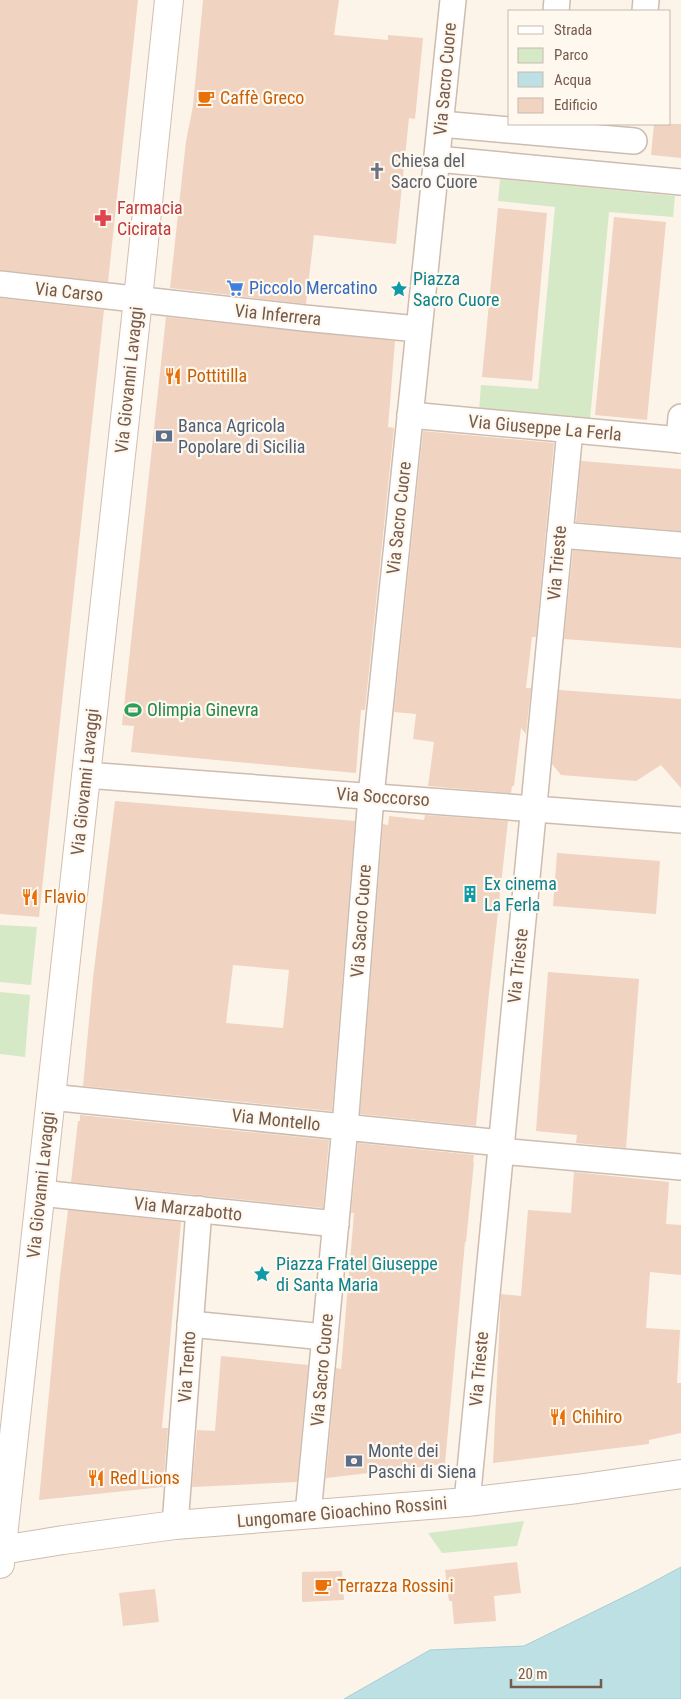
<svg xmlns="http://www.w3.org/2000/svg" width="681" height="1699" font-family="'Roboto Condensed',sans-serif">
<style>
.green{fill:#d5e9c7}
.water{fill:#bde0e5;stroke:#a4cfd7}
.building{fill:#f0d3c1;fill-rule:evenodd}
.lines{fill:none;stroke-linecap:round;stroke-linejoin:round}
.minor-casing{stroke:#cebcaf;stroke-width:28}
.tertiary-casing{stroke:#cebcaf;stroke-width:30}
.secondary-casing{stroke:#d3beaf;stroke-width:30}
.minor{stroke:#fff;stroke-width:25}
.tertiary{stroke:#fff;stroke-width:28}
.secondary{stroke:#fff;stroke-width:28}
.labels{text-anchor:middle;stroke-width:4.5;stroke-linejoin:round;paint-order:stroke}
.street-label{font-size:18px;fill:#765b4d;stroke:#fef8ef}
.food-label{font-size:18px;fill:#c56008;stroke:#fef8ef;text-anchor:start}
.worship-label{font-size:18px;fill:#5b616d;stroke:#fef8ef;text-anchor:start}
.health-label{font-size:18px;fill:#be3a42;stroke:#fef8ef;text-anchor:start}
.culture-label{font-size:18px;fill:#0d838f;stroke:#fef8ef;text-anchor:start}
.shop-label{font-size:18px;fill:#366cbe;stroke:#fef8ef;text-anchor:start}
.service-label{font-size:18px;fill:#4e5e75;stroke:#fef8ef;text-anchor:start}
.leisure-label{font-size:18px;fill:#27864d;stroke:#fef8ef;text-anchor:start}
</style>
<rect width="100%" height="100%" fill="#fcf4e9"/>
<g class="green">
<polygon points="500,179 675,196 673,217 609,212 590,420 479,411 481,385 538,389 555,207 498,201"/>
<polygon points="0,925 37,927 31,985 0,982"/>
<polygon points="0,992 30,995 25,1057 0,1054"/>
<polygon points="524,1521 517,1546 442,1553 428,1533"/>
</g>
<polygon class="water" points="681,1567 681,1699 344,1699 430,1650 524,1646 640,1589"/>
<g class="building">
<polygon points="0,0 138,0 108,282 0,270"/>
<polygon points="203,0 339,0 334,35 388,40 388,35 423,38 415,119 409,118 396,244 314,235 306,304 170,288 186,141 193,106"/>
<polygon points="654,124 681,124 681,158 651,155"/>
<polygon points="498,208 547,213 532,381 482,377"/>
<polygon points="614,217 666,222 647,420 595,415"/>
<polygon points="0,298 104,310 39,917 0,914"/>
<polygon points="166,317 395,341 388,427 394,428 365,710 361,710 356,773 131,752 134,726 122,725"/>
<polygon points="423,431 554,443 536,637 532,637 526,688 531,688 526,734 521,728 514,786 512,786 511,793 428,786 434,742 413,739 416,714 394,712"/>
<polygon points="581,461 681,469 681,531 576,522"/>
<polygon points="573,550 681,559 681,648 564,639"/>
<polygon points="559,690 681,699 681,788 661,765 636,781 561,775 552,764"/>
<path d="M115,801L355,821L332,1111L83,1086L93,978ZM233,965L289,970L283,1028L226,1023Z"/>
<polygon points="425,815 508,821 489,993 476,1126 360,1114 383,824 388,825 389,816 424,820"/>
<polygon points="557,853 660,861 656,914 553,906"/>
<polygon points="548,972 639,979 626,1148 576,1143 577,1135 536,1131"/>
<polygon points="80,1115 329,1140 323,1208 71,1182 78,1121 80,1121"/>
<polygon points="358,1143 474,1155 473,1162 474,1162 466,1242 465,1242 445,1464 326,1478 336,1368 341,1369 354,1213 351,1213"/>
<polygon points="574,1172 669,1182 666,1224 681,1225 681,1275 650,1272 646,1328 680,1330 677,1383 681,1383 681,1433 649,1440 649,1444 493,1463 501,1294 521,1296 528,1210 571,1213"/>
<polygon points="68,1210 181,1222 162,1428 168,1428 163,1487 39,1500 60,1276"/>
<polygon points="221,1356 308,1365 297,1482 192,1487 197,1430 215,1431"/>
<polygon points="517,1562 521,1593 494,1596 496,1621 454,1624 452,1601 449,1601 445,1570"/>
<polygon points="342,1571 344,1600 302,1602 302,1572"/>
<polygon points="155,1589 159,1622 123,1626 119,1593"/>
</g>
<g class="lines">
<g class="minor-casing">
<g id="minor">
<polyline points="556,11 557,0"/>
<polyline points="645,11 646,0"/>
<polyline points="441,124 634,141"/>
<polyline points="437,159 681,182"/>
<polyline points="0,284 304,318 418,329"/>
<polyline points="410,415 681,440"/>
<polyline points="679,440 681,417"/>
<polyline points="560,535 681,545"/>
<polyline points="86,775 681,820"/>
<polyline points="50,1097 501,1143"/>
<polyline points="500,1151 681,1167"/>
<polyline points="40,1193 336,1224"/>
<polyline points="190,1324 325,1337"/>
<polyline points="467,1502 570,430"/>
<polyline points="308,1514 345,1127 371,796 453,0"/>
<polyline points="175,1525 199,1209"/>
</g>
</g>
<g class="tertiary-casing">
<polyline id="tertiary" points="2,1550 63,1540 175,1525 467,1502 577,1489 681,1474"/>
</g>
<g class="secondary-casing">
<polyline id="secondary" points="0,1564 138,299 169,0"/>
</g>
<use href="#minor" class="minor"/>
<use href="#tertiary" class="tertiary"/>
<use href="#secondary" class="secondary"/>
</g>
<defs>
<g id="cafe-bare" transform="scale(1.35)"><path d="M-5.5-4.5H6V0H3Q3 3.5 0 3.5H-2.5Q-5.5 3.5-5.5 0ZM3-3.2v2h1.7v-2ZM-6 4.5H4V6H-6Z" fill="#e8710a" stroke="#fef8ef" stroke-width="2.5" paint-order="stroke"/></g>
<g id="church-bare" transform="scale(1.35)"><path d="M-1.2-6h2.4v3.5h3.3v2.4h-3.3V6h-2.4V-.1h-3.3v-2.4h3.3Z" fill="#6b7280" stroke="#fef8ef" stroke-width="2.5" paint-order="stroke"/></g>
<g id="pharmacy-bare" transform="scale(1.35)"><path d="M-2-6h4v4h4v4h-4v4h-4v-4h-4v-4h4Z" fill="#e0444e" stroke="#fef8ef" stroke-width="2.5" paint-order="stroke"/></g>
<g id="supermarket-bare" transform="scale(1.35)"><path d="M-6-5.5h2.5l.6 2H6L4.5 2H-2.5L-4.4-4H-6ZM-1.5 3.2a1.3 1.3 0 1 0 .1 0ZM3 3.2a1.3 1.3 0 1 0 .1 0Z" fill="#3f7fe0" stroke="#fef8ef" stroke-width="2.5" paint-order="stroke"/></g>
<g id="sight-bare" transform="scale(1.35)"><path d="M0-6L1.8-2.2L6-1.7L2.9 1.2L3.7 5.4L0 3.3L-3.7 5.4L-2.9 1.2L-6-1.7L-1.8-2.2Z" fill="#0f9aa8" stroke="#fef8ef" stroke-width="2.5" paint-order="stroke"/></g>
<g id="restaurant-bare" transform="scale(1.35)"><path d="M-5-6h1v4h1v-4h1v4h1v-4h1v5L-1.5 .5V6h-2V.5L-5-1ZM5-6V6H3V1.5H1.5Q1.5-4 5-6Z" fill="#e8710a" stroke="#fef8ef" stroke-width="2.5" paint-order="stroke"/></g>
<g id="bank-bare" transform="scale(1.35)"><path d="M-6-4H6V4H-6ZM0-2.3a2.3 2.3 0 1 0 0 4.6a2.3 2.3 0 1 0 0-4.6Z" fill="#5c6f8a" stroke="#fef8ef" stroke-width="2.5" paint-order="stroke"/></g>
<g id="stadium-bare" transform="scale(1.35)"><path d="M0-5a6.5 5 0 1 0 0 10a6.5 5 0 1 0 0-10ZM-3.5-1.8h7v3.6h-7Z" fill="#2e9e5b" stroke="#fef8ef" stroke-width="2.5" paint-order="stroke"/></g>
<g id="building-bare" transform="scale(1.35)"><path d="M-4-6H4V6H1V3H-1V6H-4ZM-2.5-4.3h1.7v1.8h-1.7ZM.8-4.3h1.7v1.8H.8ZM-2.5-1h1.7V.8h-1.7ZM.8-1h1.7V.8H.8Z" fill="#0f9aa8" stroke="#fef8ef" stroke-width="2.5" paint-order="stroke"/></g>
</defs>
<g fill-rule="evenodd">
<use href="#cafe-bare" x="206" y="98"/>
<use href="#church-bare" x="377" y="171"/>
<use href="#pharmacy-bare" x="103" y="218"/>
<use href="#supermarket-bare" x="235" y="288"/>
<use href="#sight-bare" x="399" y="289"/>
<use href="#restaurant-bare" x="173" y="376"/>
<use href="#bank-bare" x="164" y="436"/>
<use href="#stadium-bare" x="133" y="710"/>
<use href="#building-bare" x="470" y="894"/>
<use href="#restaurant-bare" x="30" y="897"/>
<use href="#sight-bare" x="262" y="1274"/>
<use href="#restaurant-bare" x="558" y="1417"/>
<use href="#bank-bare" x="354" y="1461"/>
<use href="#restaurant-bare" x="96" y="1478"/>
<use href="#cafe-bare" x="323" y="1586"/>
</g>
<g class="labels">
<g class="street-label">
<text transform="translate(445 79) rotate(-85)" y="6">Via Sacro Cuore</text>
<text transform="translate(69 292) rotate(6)" y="6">Via Carso</text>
<text transform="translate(278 315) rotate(6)" y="6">Via Inferrera</text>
<text transform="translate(129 380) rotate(-84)" y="6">Via Giovanni Lavaggi</text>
<text transform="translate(545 428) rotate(5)" y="6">Via Giuseppe La Ferla</text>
<text transform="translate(399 518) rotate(-84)" y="6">Via Sacro Cuore</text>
<text transform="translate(557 563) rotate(-85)" y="6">Via Trieste</text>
<text transform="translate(85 782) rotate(-84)" y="6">Via Giovanni Lavaggi</text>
<text transform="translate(383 797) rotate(4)" y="6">Via Soccorso</text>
<text transform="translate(361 921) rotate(-86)" y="6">Via Sacro Cuore</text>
<text transform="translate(518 966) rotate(-84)" y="6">Via Trieste</text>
<text transform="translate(276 1120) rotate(6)" y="6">Via Montello</text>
<text transform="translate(41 1185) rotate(-84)" y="6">Via Giovanni Lavaggi</text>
<text transform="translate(188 1209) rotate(6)" y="6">Via Marzabotto</text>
<text transform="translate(187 1367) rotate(-86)" y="6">Via Trento</text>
<text transform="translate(479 1369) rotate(-85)" y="6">Via Trieste</text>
<text transform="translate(322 1370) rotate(-85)" y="6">Via Sacro Cuore</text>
<text transform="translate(342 1512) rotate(-5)" y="6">Lungomare Gioachino Rossini</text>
</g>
<g class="food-label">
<text x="220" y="104">Caffè Greco</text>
<text x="187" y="382">Pottitilla</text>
<text x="44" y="903">Flavio</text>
<text x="572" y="1423">Chihiro</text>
<text x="110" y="1484">Red Lions</text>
<text x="337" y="1592">Terrazza Rossini</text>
</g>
<g class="worship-label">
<text x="391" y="167">Chiesa del<tspan x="391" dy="21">Sacro Cuore</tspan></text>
</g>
<g class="health-label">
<text x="117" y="214">Farmacia<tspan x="117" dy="21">Cicirata</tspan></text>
</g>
<g class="culture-label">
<text x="413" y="285">Piazza<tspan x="413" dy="21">Sacro Cuore</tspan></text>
<text x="484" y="890">Ex cinema<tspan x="484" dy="21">La Ferla</tspan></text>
<text x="276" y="1270">Piazza Fratel Giuseppe<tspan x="276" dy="21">di Santa Maria</tspan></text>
</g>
<g class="shop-label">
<text x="249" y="294">Piccolo Mercatino</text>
</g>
<g class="service-label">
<text x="178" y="432">Banca Agricola<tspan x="178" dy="21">Popolare di Sicilia</tspan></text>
<text x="368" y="1457">Monte dei<tspan x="368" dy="21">Paschi di Siena</tspan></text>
</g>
<g class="leisure-label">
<text x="147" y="716">Olimpia Ginevra</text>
</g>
</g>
<rect x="508" y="10" width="162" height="115" fill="#fef8ef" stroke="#c8b9ae"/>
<rect x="518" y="26" width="25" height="8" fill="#ffffff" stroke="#c8b9ae"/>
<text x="554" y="35" font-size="15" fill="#765b4d">Strada</text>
<rect x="518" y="48" width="25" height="15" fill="#d5e9c7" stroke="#c8b9ae"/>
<text x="554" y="60" font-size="15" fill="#765b4d">Parco</text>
<rect x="518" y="72" width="25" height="15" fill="#bde0e5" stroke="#c8b9ae"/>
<text x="554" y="85" font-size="15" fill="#765b4d">Acqua</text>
<rect x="518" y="98" width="25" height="15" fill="#f0d3c1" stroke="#c8b9ae"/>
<text x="554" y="110" font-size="15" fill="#765b4d">Edificio</text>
<path d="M511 1679v8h90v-8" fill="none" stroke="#765b4d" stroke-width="2.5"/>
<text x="518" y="1679" font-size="15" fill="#765b4d" stroke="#fef8ef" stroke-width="4" paint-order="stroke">20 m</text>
</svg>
